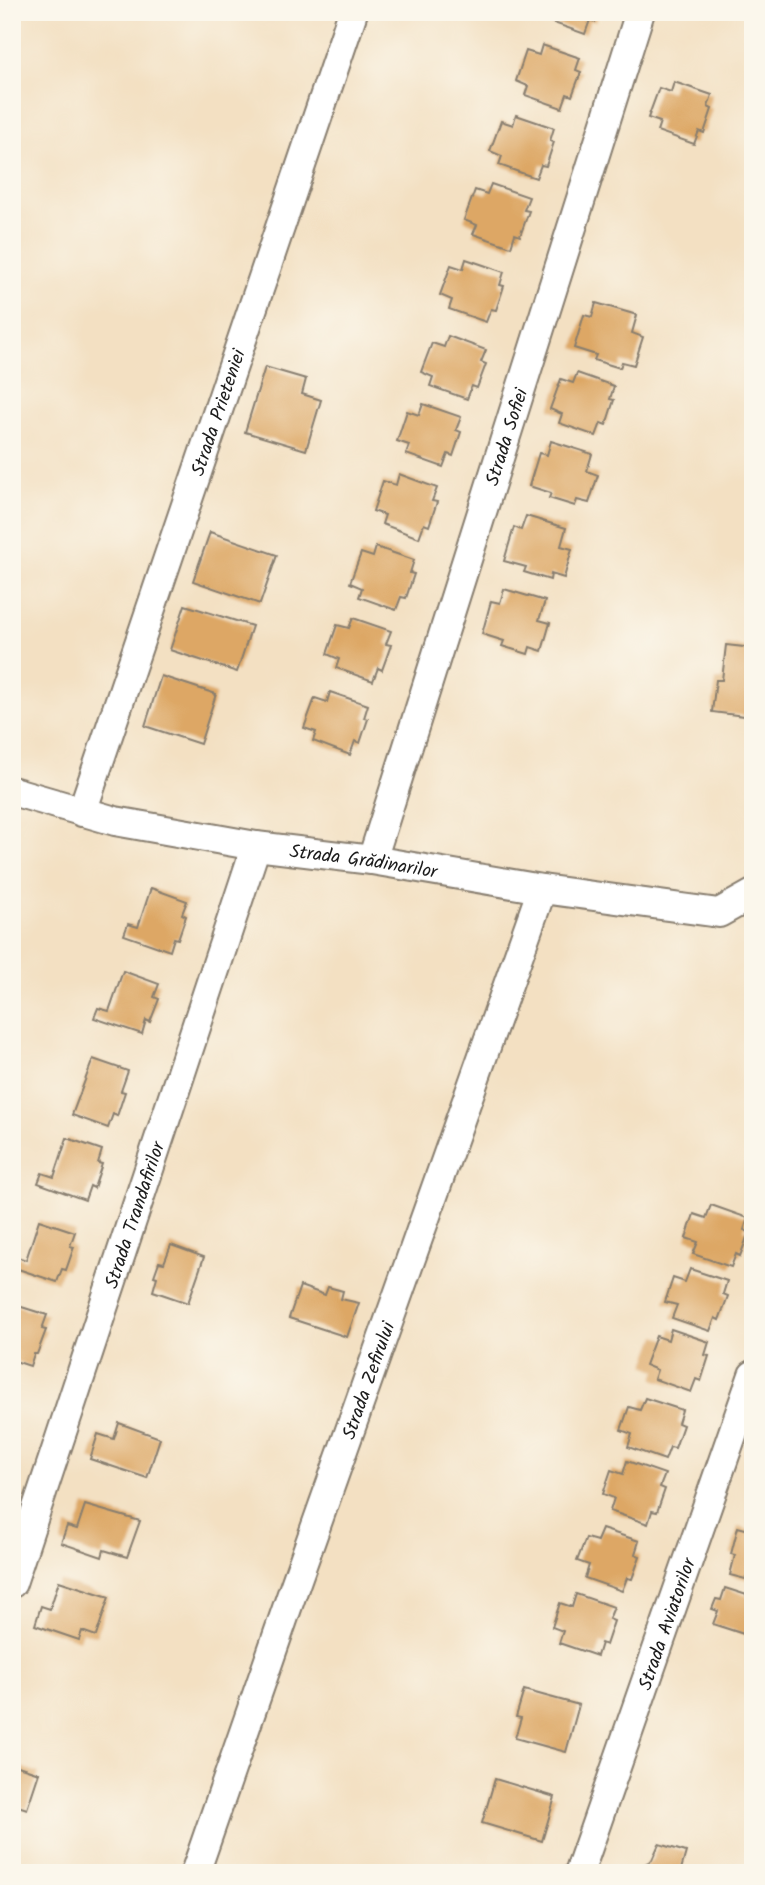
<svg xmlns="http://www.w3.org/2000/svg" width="765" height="1885" font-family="Kalam,sans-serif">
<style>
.building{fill:#dda765}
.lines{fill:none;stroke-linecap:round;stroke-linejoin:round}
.street-casing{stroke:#887e6f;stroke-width:32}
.street{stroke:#fff;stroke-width:28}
.labels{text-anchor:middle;stroke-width:6;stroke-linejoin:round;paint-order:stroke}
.street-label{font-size:19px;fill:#1c1c1c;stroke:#fbf7ec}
</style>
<rect width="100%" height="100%" fill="#fbf7ec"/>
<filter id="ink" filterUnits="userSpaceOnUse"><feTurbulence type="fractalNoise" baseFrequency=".0143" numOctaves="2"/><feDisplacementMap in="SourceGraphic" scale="14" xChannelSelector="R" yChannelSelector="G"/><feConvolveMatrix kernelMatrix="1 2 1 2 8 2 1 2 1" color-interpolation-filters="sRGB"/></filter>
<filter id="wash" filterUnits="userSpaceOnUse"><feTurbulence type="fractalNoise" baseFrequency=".00686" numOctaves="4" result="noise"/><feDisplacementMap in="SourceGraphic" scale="28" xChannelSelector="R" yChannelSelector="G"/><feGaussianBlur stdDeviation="1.57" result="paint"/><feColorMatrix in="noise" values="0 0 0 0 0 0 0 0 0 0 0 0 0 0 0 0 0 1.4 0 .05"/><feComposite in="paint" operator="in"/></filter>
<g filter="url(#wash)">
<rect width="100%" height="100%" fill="#f3e0c2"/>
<g id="blocks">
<g class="building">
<polygon points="551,12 598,12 595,22 590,20 585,34 548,21"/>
<polygon points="542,45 580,58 576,70 581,72 572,96 567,94 562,108 525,95 528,86 516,81 526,51 539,55"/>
<polygon points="674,82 712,95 708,107 712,109 704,133 699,131 694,144 657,131 660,122 648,118 659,88 671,92"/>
<polygon points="516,115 554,128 550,141 554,142 546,166 541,165 536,178 499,165 502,156 490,151 501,121 513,125"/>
<polygon points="491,184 529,197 524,210 529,211 520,236 515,234 511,247 473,234 477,225 464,220 475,190 487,194"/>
<polygon points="466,259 504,272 500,285 504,286 496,310 491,309 486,322 449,309 452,300 440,295 451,265 463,269"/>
<polygon points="596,303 637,315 632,333 643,337 634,365 622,362 620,368 594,360 596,355 574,348 584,315 592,317"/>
<polygon points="448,336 486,350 481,362 486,364 477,388 472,386 467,399 430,386 433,377 421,372 432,343 444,347"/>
<polygon points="265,367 306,379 302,394 321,400 306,450 245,432"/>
<polygon points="577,373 614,386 610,399 614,400 606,425 601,423 596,436 559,423 562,414 550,409 561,379 573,383"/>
<polygon points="423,404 461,417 456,430 461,432 453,456 448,454 443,467 406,454 409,445 397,441 407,411 419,415"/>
<polygon points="551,441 592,454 587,471 598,475 589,503 577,500 575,506 549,498 551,493 529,486 539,453 547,455"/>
<polygon points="399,474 437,488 432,501 437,502 429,526 424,524 419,538 382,524 385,515 373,511 383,481 396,485"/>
<polygon points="526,516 566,528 561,546 572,549 564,578 551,574 550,580 524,572 526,567 504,561 514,527 521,530"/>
<polygon points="210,532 277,555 260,604 193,581"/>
<polygon points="376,547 414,560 410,573 414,574 406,598 401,597 396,610 359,597 362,588 350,583 361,553 373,557"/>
<polygon points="504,589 545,601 539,620 550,623 542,651 530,647 528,654 502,646 504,641 482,634 491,601 500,603"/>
<polygon points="185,605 252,626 237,672 170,650"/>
<polygon points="353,618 391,631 386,644 391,645 382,670 378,668 373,681 336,668 339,659 327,654 337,625 349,628"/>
<polygon points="726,645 753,648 753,717 712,712 716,680 722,680"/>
<polygon points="161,676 216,694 200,744 145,726"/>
<polygon points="330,692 368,705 364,718 368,719 360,743 355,741 350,755 313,741 316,732 304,728 315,698 327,702"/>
<polygon points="151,888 187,901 182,914 186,916 178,939 174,938 170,951 124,935 128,924 138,927"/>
<polygon points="123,971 159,984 154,997 159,999 150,1022 146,1020 142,1034 94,1018 98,1008 109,1011"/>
<polygon points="93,1059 128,1071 121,1091 125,1092 117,1116 113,1114 108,1128 72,1115"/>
<polygon points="67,1138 102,1150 98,1163 102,1164 94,1188 90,1186 85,1200 38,1183 42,1173 54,1177"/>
<polygon points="711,1205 748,1218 744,1230 749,1232 740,1256 736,1254 731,1267 693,1254 698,1242 686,1238 694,1214 706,1218"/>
<polygon points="39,1220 75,1232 70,1246 74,1247 66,1270 62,1269 57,1282 12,1267 15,1256 26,1260"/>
<polygon points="171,1245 204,1257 188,1303 153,1291 157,1277 154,1276 159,1262 164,1263"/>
<polygon points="690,1269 727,1281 723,1294 728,1296 719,1320 715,1318 710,1331 672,1318 677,1305 665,1302 673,1278 685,1282"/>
<polygon points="300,1286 325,1295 328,1287 343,1291 341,1299 359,1303 347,1337 289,1318"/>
<polygon points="12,1304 47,1315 42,1329 46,1330 37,1354 34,1354 30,1366 12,1360"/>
<polygon points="671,1329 709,1342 705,1355 709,1356 701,1381 696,1379 691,1392 654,1379 657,1370 645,1365 656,1336 668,1340"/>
<polygon points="645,1398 682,1410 678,1423 683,1425 675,1448 670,1447 665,1460 628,1447 632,1434 621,1430 629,1407 640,1410"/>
<polygon points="119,1423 160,1438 147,1478 90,1459 98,1434 114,1439"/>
<polygon points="627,1461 665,1474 660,1487 665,1489 657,1512 652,1511 648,1524 610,1511 614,1498 603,1494 611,1470 623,1474"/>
<polygon points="85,1505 140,1521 127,1557 104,1550 102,1557 61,1543 67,1526 77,1529"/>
<polygon points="738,1527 753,1531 753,1581 730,1575 735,1555 731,1554"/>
<polygon points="602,1529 639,1541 635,1554 640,1556 632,1579 627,1578 622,1591 585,1578 589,1565 577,1561 586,1538 597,1541"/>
<polygon points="59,1581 109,1597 96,1636 82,1631 79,1640 35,1625 41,1606 50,1609"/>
<polygon points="725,1588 753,1597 753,1637 713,1624 718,1611 712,1609 716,1599 721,1600"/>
<polygon points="576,1594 614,1607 609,1619 614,1621 606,1645 601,1643 597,1656 559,1643 563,1631 552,1627 560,1603 572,1607"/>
<polygon points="524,1690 579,1705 566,1752 515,1738 521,1718 516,1717"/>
<polygon points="12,1764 39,1773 27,1809 12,1804"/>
<polygon points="495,1779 555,1797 542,1841 482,1823"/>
<polygon points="659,1844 686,1852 680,1873 649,1873 645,1864 652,1860"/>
</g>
</g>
</g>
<g filter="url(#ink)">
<use href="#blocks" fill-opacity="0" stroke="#887e6f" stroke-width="2"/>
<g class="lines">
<g class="street-casing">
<g id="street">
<path id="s1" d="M12,791L115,821L256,846L372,860L542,889L719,913L753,894"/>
<path id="s2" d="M82,812L353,12"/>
<path id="s3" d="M372,860L640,12"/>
<path id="s4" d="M12,1583L256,846"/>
<path id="s5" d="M195,1873L295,1585L542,889"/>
<path id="s6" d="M579,1873L753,1375"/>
</g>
</g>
<use href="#street" class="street"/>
</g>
</g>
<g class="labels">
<g class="street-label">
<text dy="7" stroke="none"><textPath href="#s2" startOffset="422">Strada Prieteniei</textPath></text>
<text dy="7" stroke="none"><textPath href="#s3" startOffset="444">Strada Sofiei</textPath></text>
<text dy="7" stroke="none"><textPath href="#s1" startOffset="359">Strada Grădinarilor</textPath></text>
<text dy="7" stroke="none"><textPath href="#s4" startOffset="388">Strada Trandafirilor</textPath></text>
<text dy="7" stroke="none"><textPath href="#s5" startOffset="522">Strada Zefirului</textPath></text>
<text dy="7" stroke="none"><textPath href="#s6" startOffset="264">Strada Aviatorilor</textPath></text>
</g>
</g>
<rect width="765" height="1885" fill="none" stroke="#fbf7ec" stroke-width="42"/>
</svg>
